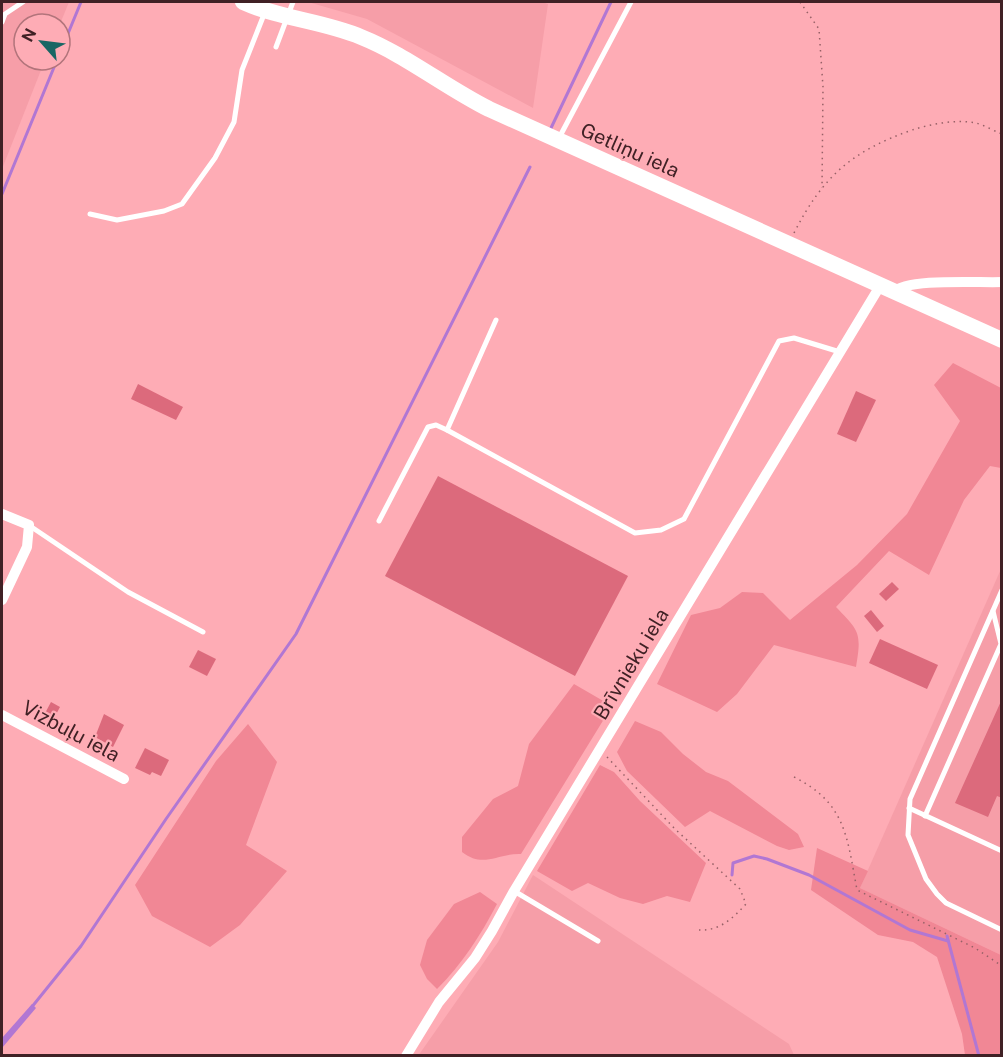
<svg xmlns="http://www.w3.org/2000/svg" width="1003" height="1057" font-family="'Public Sans',sans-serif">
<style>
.built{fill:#f69ea8}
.green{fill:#f18795}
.water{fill:#b177d3}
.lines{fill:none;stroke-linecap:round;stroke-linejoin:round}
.stream{stroke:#b177d3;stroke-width:3}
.building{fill:#dc6a7c}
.path{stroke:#976167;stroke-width:1.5;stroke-dasharray:1.5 4.5;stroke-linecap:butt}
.lane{stroke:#fff;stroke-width:5}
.street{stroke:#fff;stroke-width:10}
.secondary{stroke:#fff;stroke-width:16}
.labels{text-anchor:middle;stroke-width:4.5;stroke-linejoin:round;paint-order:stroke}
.street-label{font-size:20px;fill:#402125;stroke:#feacb5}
</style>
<rect width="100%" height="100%" fill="#feacb5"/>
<g class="built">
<polygon points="2,2 69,2 60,24 24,24 24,60 45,60 2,169"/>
<polygon points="308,2 542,2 548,4 533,108 367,19"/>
<polygon points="1001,569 1001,955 860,888"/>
<polygon points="533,875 789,1044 794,1055 418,1056 498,942"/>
</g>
<g class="green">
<path d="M953,363L1001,388V468L990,466L964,500L929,575L889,551L836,607C859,631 862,632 856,667L774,645L737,694L717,712L657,684L691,615L720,608L742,592L763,593L790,620L857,565L907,514L960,421L934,385Z"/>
<path d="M574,684L612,706L521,854C497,853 484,869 462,852V837L493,799L518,786L529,744Z"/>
<polygon points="635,721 661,732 683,754 706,772 728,781 798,834 804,847 789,850 777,846 710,811 685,827 627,771 617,752"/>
<polygon points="248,724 277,762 246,845 287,871 240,925 210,947 152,916 135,885 216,761"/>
<polygon points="600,765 614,772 640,801 706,863 690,902 667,896 643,904 620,898 588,883 572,891 537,871"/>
<polygon points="817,848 868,871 860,888 1001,955 1001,1055 965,1055 962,1034 937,957 913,942 878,935 811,890"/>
<path d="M480,892L497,904C480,936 463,963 437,989L427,979L420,965L427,940L454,904Z"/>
</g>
<polygon class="water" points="32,1004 36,1008 2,1048 2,1038"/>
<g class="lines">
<g class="stream">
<polyline points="60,53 81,2"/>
<polyline points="551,128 611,2"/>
<polyline points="2,194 57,60"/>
<polyline points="732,875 733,863 754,856 767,859 809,875 910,930 948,941"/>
<polyline points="947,936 979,1056"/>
<polyline points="31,1008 81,946 166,819 296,634 530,167"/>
</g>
</g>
<g class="building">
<polygon points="138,384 183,407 176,420 131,399"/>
<polygon points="856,391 876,400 856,442 837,434"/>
<polygon points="438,476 628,576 575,676 385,576"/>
<polygon points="892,582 899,589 886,601 879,594"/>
<polygon points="871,610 884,626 877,632 864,616"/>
<polygon points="880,639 938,665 927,689 869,663"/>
<polygon points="198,650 216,659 207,676 189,667"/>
<polygon points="1002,699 1002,798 997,796 988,817 955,803"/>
<polygon points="51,702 60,707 52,722 43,717"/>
<polygon points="104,714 124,725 113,747 95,737"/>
<polygon points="145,748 169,760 161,776 152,772 150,775 135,768"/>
</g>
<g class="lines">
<g class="path">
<polyline points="800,2 819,29 823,87 822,188"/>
<path d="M794,233C823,176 852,151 912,130C931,124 956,119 976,123C984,125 994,131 1002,134"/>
<path d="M607,757L675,829L740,889L746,904C733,918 720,931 699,930"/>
<path d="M794,777C846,803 847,837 857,890L975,948L1002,966"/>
</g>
<g class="lane">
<polyline points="2,22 5,14 23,2"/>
<polyline points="276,47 293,2"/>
<polyline points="559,138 631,2"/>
<polyline points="90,214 117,220 164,211 182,204 215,158 234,122 242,70 265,12"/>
<polyline points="496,320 447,430 635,533 661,530 684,519 779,341 794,338 840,352"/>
<polyline points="379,521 428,427 436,425 447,430"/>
<polyline points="30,526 128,592 203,632"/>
<polyline points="1002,590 910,799 908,835 926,879 937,894 946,903 1002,930"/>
<polyline points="909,808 1002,851"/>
<polyline points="925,816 1001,644 993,611"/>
<polyline points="514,891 598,941"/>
</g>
<g class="street">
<path d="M894,292C907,278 979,283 1002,282"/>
<polyline points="2,514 29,525 27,547 2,600"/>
<polyline points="2,715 124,779"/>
<polyline points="406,1056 439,1002 475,958 492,931 514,891 880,286"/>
</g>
<path class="secondary" d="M243,2C281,19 323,21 361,37C406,55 445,87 489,109L1002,340"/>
</g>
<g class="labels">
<g class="street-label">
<text transform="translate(630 150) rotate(24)" y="7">Getliņu iela</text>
<text transform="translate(631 664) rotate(-59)" y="7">Brīvnieku iela</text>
<text transform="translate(71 731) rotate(28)" y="7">Vizbuļu iela</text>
</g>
</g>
<rect width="1003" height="1057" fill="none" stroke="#402125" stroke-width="6"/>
<g transform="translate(42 42) rotate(298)"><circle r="28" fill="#feacb5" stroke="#b2747b" stroke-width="1.5"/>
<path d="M0-4.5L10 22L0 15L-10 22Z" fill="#196664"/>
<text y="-9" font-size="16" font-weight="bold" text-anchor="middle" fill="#402125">N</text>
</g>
</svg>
